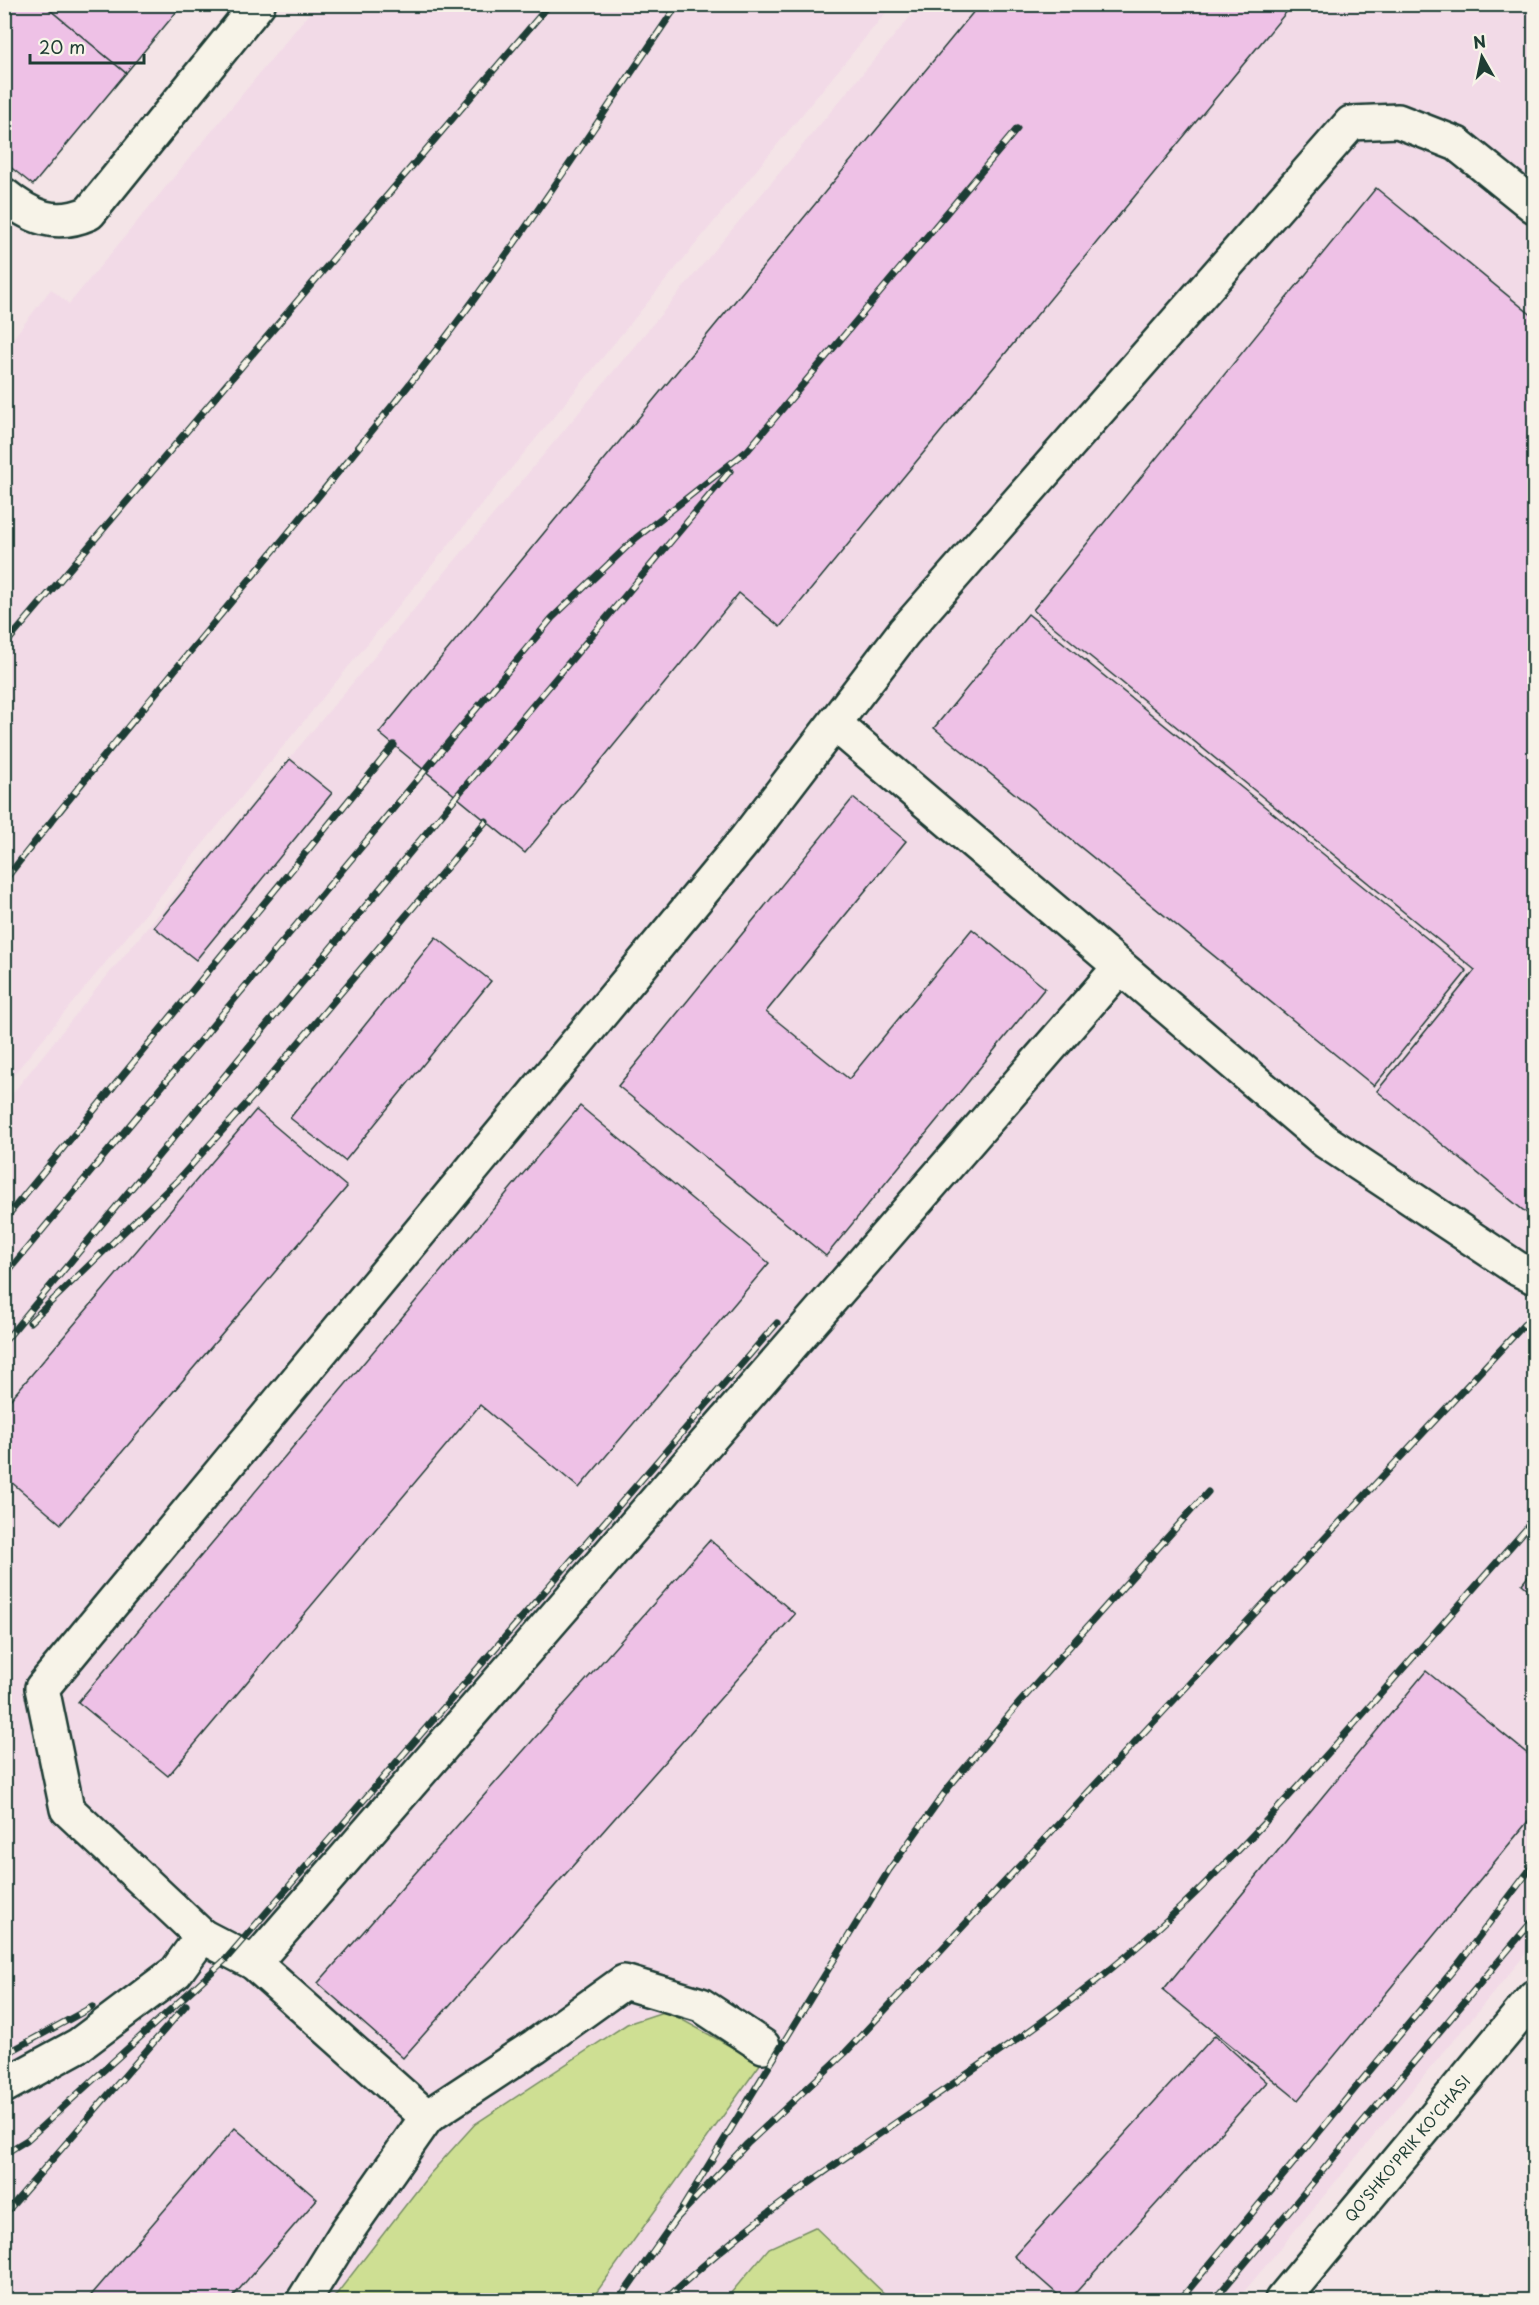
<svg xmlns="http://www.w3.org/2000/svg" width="1539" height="2305" font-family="'Playpen Sans',sans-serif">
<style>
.built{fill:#f2dae7}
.green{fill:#cedf93;stroke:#768e64;stroke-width:1.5}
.building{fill:#eec1e6;stroke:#1f3d34;stroke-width:1.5}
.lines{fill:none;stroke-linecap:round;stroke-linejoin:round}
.minor-casing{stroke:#1f3d34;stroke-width:38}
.minor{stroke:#f7f3e8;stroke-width:33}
.rail-casing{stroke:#1f3d34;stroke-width:7}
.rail{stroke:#f7f3e8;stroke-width:4.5;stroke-dasharray:14;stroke-linecap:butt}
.labels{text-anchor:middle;stroke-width:6;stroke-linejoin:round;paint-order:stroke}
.street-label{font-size:15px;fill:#1f3d34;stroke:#f7f3e8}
</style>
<rect width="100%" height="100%" fill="#f4e4e7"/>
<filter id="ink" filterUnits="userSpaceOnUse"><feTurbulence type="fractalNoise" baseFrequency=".0167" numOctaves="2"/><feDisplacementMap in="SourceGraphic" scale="12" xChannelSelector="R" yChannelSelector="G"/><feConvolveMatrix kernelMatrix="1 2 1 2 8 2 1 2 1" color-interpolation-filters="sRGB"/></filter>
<g filter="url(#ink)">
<g class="built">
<polygon points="316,5 892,5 5,1085 5,349 51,289 69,304"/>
<polygon points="920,5 1534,5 1534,1944 1237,2300 5,2300 4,1104 97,988"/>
</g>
<g class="green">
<polygon points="666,2011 761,2063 591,2300 332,2300 429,2175 475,2124 627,2024"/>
<polygon points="815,2227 891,2300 725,2300 769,2248"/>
</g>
<g class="building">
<polygon points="5,4 43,4 126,73 33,185 4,162"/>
<polygon points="43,4 183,4 126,73"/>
<polygon points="980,4 1293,4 780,627 739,593 525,853 379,733"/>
<polygon points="1376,188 1534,317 1534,1219 1377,1091 1475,970 1033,610"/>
<polygon points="4,249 11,254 4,261"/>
<polygon points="1028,614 1467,971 1374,1086 934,728"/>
<polygon points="290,759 332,793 196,960 154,927"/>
<polygon points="853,798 906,841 766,1012 849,1079 972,929 1045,988 826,1256 618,1086"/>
<polygon points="436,937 491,981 345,1161 290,1118"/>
<polygon points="580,1106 769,1263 579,1488 480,1405 168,1776 78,1702"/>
<polygon points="256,1110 347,1187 61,1524 4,1476 4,1407"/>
<polygon points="710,1540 795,1614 403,2058 318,1983"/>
<polygon points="1534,1569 1534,1594 1522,1584"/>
<polygon points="1426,1671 1534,1759 1534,1814 1298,2100 1163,1990"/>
<polygon points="1215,2035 1267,2082 1069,2300 1064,2300 1014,2256"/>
<polygon points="235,2128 317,2199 230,2300 87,2300"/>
</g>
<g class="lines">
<g class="minor-casing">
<g id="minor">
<path d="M4,195C31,217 55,228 89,213L258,4"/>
<polyline points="835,724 1325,1141 1518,1269 1534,1277"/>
<polyline points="202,1936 254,1963 427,2117 535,2046 624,1982 701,2005 763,2046"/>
<polyline points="254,1963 1119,968"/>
<polyline points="4,2086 79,2045 176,1972 202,1936 67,1809 42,1688 745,840 904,632 1351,123 1398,121 1457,144 1534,206"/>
<polyline points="304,2300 345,2234 427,2117"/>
<polyline points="1282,2300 1534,1997"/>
</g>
</g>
<use href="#minor" class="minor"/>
<g class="rail-casing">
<g id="rail">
<polyline points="4,646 550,4"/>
<path d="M4,881C137,711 278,549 412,381C507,261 591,131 678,4"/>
<polyline points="4,1220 394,745"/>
<polyline points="4,1276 552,618 636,538 748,450 1017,129"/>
<polyline points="30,1322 178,1180 256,1093 486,821"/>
<polyline points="4,1342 456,797 730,471"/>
<polyline points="4,2055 92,2007"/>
<polyline points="4,2154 27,2140 226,1959 777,1323"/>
<polyline points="4,2215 186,2005"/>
<polyline points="675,2220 747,2144 845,2053 1533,1315"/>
<polyline points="619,2300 675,2220 889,1870 948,1788 1020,1702 1208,1492"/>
<path d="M665,2300C795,2177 956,2091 1096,1981C1192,1905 1274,1814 1355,1723C1415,1655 1475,1587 1534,1520"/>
<polyline points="1180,2300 1459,1963 1534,1864"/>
<polyline points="1214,2300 1534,1919"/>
</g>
</g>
<use href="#rail" class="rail"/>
</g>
</g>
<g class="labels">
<g class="street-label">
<text transform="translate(1408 2149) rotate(-50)" y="5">QO'SHKO'PRIK KO'CHASI</text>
</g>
</g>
<rect width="1539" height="2305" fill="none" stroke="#f7f3e8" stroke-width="24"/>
<rect x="12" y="12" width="1515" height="2281" fill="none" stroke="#1f3d34" stroke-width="2" filter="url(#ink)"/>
<g transform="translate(1482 57) rotate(351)" stroke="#f7f3e8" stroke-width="4.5" paint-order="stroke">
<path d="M0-4.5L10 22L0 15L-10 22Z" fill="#1f3d34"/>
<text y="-9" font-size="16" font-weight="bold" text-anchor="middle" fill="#1f3d34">N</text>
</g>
<path d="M30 54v9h114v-9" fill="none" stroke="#1f3d34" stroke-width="3"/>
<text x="39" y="54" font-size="18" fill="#1f3d34" stroke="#f7f3e8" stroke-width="4.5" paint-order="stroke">20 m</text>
</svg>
